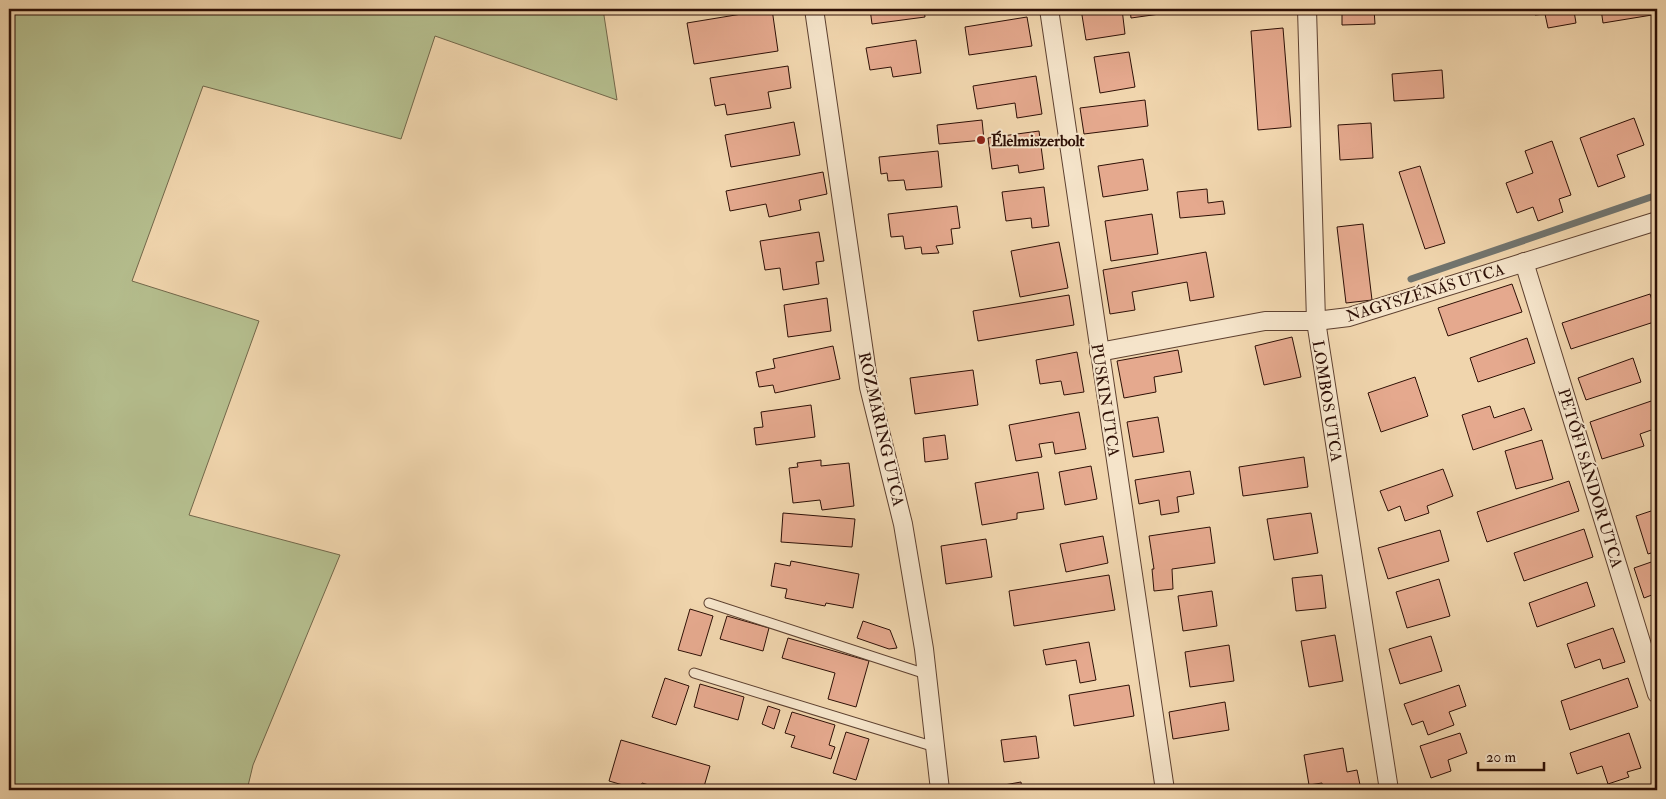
<svg xmlns="http://www.w3.org/2000/svg" width="1666" height="799" font-family="'IM FELL Double Pica',serif">
<style>
.green{fill:#b5be8e;stroke:#72674a}
.lines{fill:none;stroke-linecap:round;stroke-linejoin:round}
.stream{stroke:#71746e;stroke-width:7}
.building{fill:#e5a98e;stroke:#2e1006}
.lane-casing{stroke:#5e4130;stroke-width:11}
.street-casing{stroke:#5e4130;stroke-width:20}
.lane{stroke:#f5e4ca;stroke-width:9}
.street{stroke:#f5e4ca;stroke-width:18}
.poi-dot{fill:#8f2418;stroke:#f5e4ca;stroke-width:2}
.labels{text-anchor:middle;stroke-width:4;stroke-linejoin:round;paint-order:stroke}
.poi-label{font-size:16px;font-weight:bold;fill:#2e1006;stroke:#f5e4ca;text-anchor:start}
.street-label{font-size:16px;fill:#2e1006;stroke:#f5e4ca}
</style>
<rect width="100%" height="100%" fill="#f0d5ad"/>
<filter id="stains"><feTurbulence type="fractalNoise" baseFrequency=".004" numOctaves="4"/><feColorMatrix values="0 0 0 0 .2 0 0 0 0 .09 0 0 0 0 .02 0 0 0 .5 -.17"/></filter>
<radialGradient id="worn" r=".72"><stop offset=".6" stop-color="#630" stop-opacity="0"/><stop offset="1" stop-color="#630" stop-opacity=".3"/></radialGradient>
<polygon class="green" points="9,9 603,9 617,100 435,36 401,139 203,86 132,281 259,321 189,515 340,555 253,765 247,790 9,790"/>
<g class="lines">
<polyline class="stream" points="1411,279 1657,195"/>
</g>
<g class="building">
<polygon points="772,9 778,51 694,64 687,23"/>
<polygon points="870,9 924,9 925,17 872,24"/>
<polygon points="976,9 1014,9 977,14"/>
<polygon points="1081,9 1122,9 1125,34 1086,40"/>
<polygon points="1130,9 1174,9 1174,12 1131,18"/>
<polygon points="1342,9 1374,9 1375,24 1342,25"/>
<polygon points="1534,9 1584,9 1574,11 1576,23 1548,28 1545,14 1535,15"/>
<polygon points="1601,9 1651,9 1652,15 1603,23"/>
<polygon points="1027,17 1032,46 969,55 965,27"/>
<polygon points="1283,28 1291,127 1258,130 1251,31"/>
<polygon points="916,40 921,73 893,77 891,67 870,70 866,48"/>
<polygon points="1129,52 1135,87 1100,93 1094,57"/>
<polygon points="788,66 791,88 768,92 771,108 727,115 725,104 715,106 710,78"/>
<polygon points="1442,70 1444,98 1394,101 1392,74"/>
<polygon points="1036,76 1042,114 1017,118 1015,103 977,109 973,86"/>
<polygon points="1145,100 1148,126 1084,134 1080,108"/>
<polygon points="1634,118 1644,145 1617,155 1625,177 1598,187 1580,138"/>
<polygon points="982,120 984,140 939,144 937,125"/>
<polygon points="794,122 800,155 731,167 725,135"/>
<polygon points="1371,123 1373,158 1340,160 1338,125"/>
<polygon points="1039,131 1044,169 1019,173 1018,165 992,169 988,138"/>
<polygon points="1552,141 1571,195 1559,199 1563,212 1538,221 1533,207 1517,213 1506,183 1533,173 1525,151"/>
<polygon points="938,151 942,187 906,190 904,180 888,181 887,173 881,174 879,157"/>
<polygon points="1143,159 1148,190 1103,197 1098,166"/>
<polygon points="1420,166 1445,243 1425,249 1399,172"/>
<polygon points="823,172 827,194 799,200 801,210 769,217 766,204 730,211 726,191"/>
<polygon points="1044,187 1049,226 1032,228 1031,218 1006,221 1002,192"/>
<polygon points="1207,189 1208,203 1223,201 1225,214 1180,218 1177,192"/>
<polygon points="957,206 960,228 951,229 953,244 936,246 939,253 922,254 921,247 905,249 903,236 891,237 888,214"/>
<polygon points="1152,214 1158,254 1111,261 1105,221"/>
<polygon points="1363,224 1372,300 1346,303 1337,227"/>
<polygon points="819,232 824,261 816,262 819,284 783,290 780,268 765,270 760,241"/>
<polygon points="1059,242 1068,288 1020,297 1011,251"/>
<polygon points="1206,252 1214,297 1190,301 1187,282 1132,292 1135,310 1110,314 1103,270"/>
<polygon points="1512,284 1522,312 1448,336 1438,308"/>
<polygon points="1650,294 1657,316 1657,321 1571,349 1562,323"/>
<polygon points="1069,295 1074,325 978,341 973,311"/>
<polygon points="827,298 831,331 788,337 784,305"/>
<polygon points="1292,337 1301,377 1264,385 1255,346"/>
<polygon points="1527,338 1535,363 1478,382 1470,358"/>
<polygon points="833,346 840,379 775,393 773,385 759,387 756,372 775,368 773,359"/>
<polygon points="1178,350 1182,372 1154,377 1156,392 1124,398 1117,361"/>
<polygon points="1077,352 1084,392 1064,395 1061,381 1040,384 1036,360"/>
<polygon points="1633,358 1641,382 1586,400 1578,378"/>
<polygon points="973,370 978,405 915,414 910,378"/>
<polygon points="1415,377 1428,416 1381,432 1368,393"/>
<polygon points="1657,399 1657,428 1640,434 1644,446 1602,459 1590,422"/>
<polygon points="811,405 815,437 756,445 754,428 763,427 761,412"/>
<polygon points="1490,406 1494,418 1524,408 1532,430 1473,450 1462,415"/>
<polygon points="1079,412 1086,449 1055,454 1053,442 1039,444 1042,457 1016,461 1009,425"/>
<polygon points="1158,417 1164,452 1133,457 1127,422"/>
<polygon points="945,435 948,459 925,462 923,438"/>
<polygon points="1542,440 1553,479 1516,489 1505,451"/>
<polygon points="1304,457 1308,487 1243,496 1239,467"/>
<polygon points="821,460 821,466 849,463 854,506 822,510 820,500 793,503 789,468 798,467 797,463"/>
<polygon points="1091,466 1097,499 1065,505 1059,472"/>
<polygon points="1443,469 1453,496 1427,506 1429,513 1405,521 1400,506 1388,511 1380,491"/>
<polygon points="1190,471 1194,494 1177,497 1179,512 1161,515 1159,500 1139,504 1135,480"/>
<polygon points="1038,472 1044,509 1017,513 1017,519 982,525 975,483"/>
<polygon points="1569,481 1579,511 1487,542 1477,512"/>
<polygon points="1657,509 1657,551 1648,554 1636,516"/>
<polygon points="783,513 855,519 852,547 781,542"/>
<polygon points="1311,513 1318,553 1274,560 1267,519"/>
<polygon points="1210,527 1215,563 1172,569 1173,589 1154,591 1152,569 1154,569 1149,536"/>
<polygon points="1584,529 1593,557 1524,581 1514,553"/>
<polygon points="1440,530 1449,561 1388,579 1378,548"/>
<polygon points="1103,536 1108,563 1066,572 1060,544"/>
<polygon points="986,539 992,577 946,584 941,546"/>
<polygon points="1657,560 1657,593 1644,598 1634,568"/>
<polygon points="791,561 859,574 853,608 826,603 825,606 785,598 787,589 771,586 775,563 790,566"/>
<polygon points="1109,575 1115,610 1014,626 1009,591"/>
<polygon points="1322,575 1326,608 1296,611 1292,578"/>
<polygon points="1439,579 1450,616 1407,628 1396,592"/>
<polygon points="1587,582 1595,606 1537,627 1529,603"/>
<polygon points="1212,591 1217,626 1183,631 1178,596"/>
<polygon points="690,609 713,616 701,656 678,650"/>
<polygon points="727,616 769,628 763,651 720,639"/>
<polygon points="863,621 890,630 897,648 889,649 857,638"/>
<polygon points="1613,628 1625,662 1603,669 1600,659 1575,668 1567,644"/>
<polygon points="1335,635 1343,681 1309,687 1301,641"/>
<polygon points="1431,636 1442,671 1400,684 1389,649"/>
<polygon points="788,638 869,661 856,707 828,699 835,673 782,658"/>
<polygon points="1089,642 1096,680 1080,683 1076,660 1046,665 1043,650"/>
<polygon points="1229,645 1234,681 1190,687 1185,652"/>
<polygon points="665,678 689,686 676,725 652,717"/>
<polygon points="1628,678 1638,707 1570,730 1561,701"/>
<polygon points="700,684 744,697 738,720 694,707"/>
<polygon points="1129,685 1134,716 1074,726 1069,695"/>
<polygon points="1459,685 1466,706 1449,712 1454,725 1428,735 1423,721 1412,725 1404,704"/>
<polygon points="1225,702 1229,730 1173,739 1169,712"/>
<polygon points="768,706 780,710 774,729 762,724"/>
<polygon points="792,712 835,725 829,745 835,747 831,759 791,747 795,736 785,733"/>
<polygon points="846,732 869,739 856,780 833,773"/>
<polygon points="1460,733 1467,753 1448,760 1451,771 1431,778 1420,746"/>
<polygon points="1629,733 1641,768 1627,772 1629,777 1608,784 1602,766 1577,774 1570,753"/>
<polygon points="1036,736 1039,758 1004,762 1001,740"/>
<polygon points="621,740 710,766 703,790 659,790 659,788 642,783 640,790 609,781"/>
<polygon points="1343,748 1347,772 1357,770 1361,790 1323,790 1322,783 1309,785 1304,755"/>
<polygon points="1021,782 1022,790 976,790"/>
</g>
<g class="lines">
<g class="lane-casing">
<g id="lane">
<polyline points="709,603 926,674"/>
<polyline points="694,673 935,747"/>
</g>
</g>
<g class="street-casing">
<g id="street">
<polyline points="814,9 869,387 903,524 924,649 940,790"/>
<polyline points="1049,9 1165,790"/>
<polyline points="1307,9 1316,321 1389,790"/>
<polyline points="1524,262 1657,694"/>
<polyline points="1099,352 1265,321 1316,321 1349,317 1657,221"/>
</g>
</g>
<use href="#lane" class="lane"/>
<use href="#street" class="street"/>
</g>
<circle class="poi-dot" cx="981" cy="140" r="5"/>
<g class="labels">
<g class="poi-label">
<text x="991" y="146">Élelmiszerbolt</text>
</g>
<g class="street-label">
<text transform="translate(1425 292) rotate(-17)" y="6">NAGYSZÉNÁS UTCA</text>
<text transform="translate(1106 400) rotate(81)" y="6">PUSKIN UTCA</text>
<text transform="translate(1328 401) rotate(81)" y="6">LOMBOS UTCA</text>
<text transform="translate(882 429) rotate(77)" y="6">ROZMARING UTCA</text>
<text transform="translate(1591 478) rotate(73)" y="6">PETŐFI SÁNDOR UTCA</text>
</g>
</g>
<rect width="1666" height="799" fill="none" stroke="#f0d5ad" stroke-width="30"/>
<rect x="10" y="10" width="1646" height="779" fill="none" stroke="#2e1006" stroke-width="2.5"/>
<rect x="15" y="15" width="1636" height="769" fill="none" stroke="#2e1006"/>
<path d="M1478 762v8h66v-8" fill="none" stroke="#2e1006" stroke-width="2.5"/>
<text x="1486" y="762" font-size="15" fill="#2e1006" stroke="#f5e4ca" stroke-width="4" paint-order="stroke">20 m</text>
<rect width="100%" height="100%" filter="url(#stains)"/>
<rect width="100%" height="100%" fill="url(#worn)"/>
</svg>
